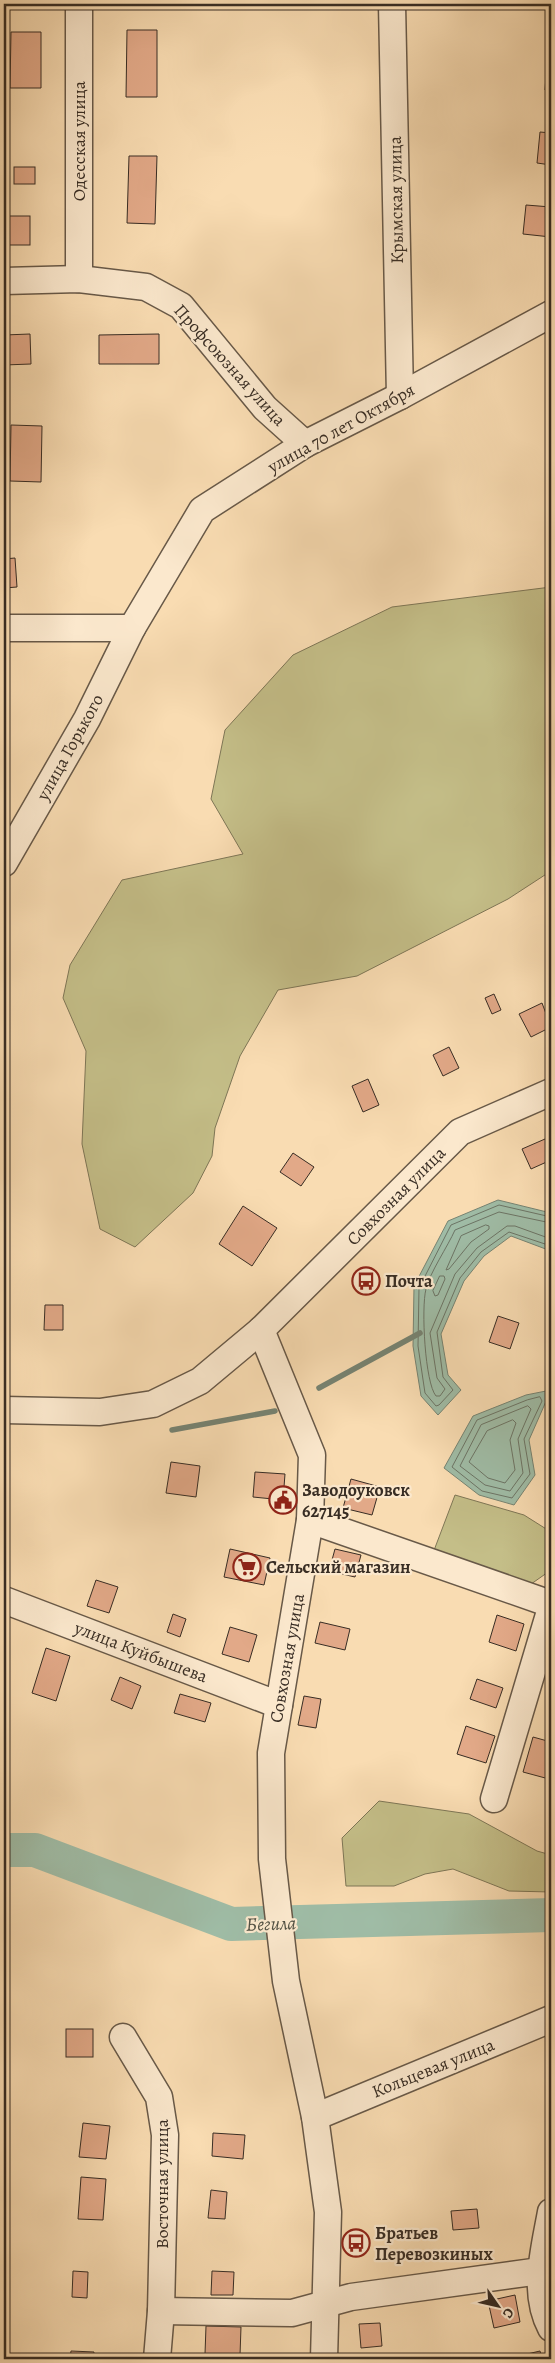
<svg xmlns="http://www.w3.org/2000/svg" width="555" height="2363" font-family="Alegreya,serif">
<style>
.green{fill:#c4be88;stroke:#7e7656}
.water{fill:#9fbca6;stroke:#768372}
.lines{fill:none;stroke-linecap:round;stroke-linejoin:round}
.shore{stroke:#6c7465;stroke-width:1}
.stream{stroke:#768372;stroke-width:5.5}
.river{stroke:#9fbca6;stroke-width:34}
.building{fill:#e2a988;stroke:#382d24}
.minor-casing{stroke:#685948;stroke-width:29}
.minor{stroke:#fbe8cd;stroke-width:26}
.labels{text-anchor:middle;stroke-width:4.5;stroke-linejoin:round;paint-order:stroke}
.street-label{font-size:18px;fill:#382d24;stroke:#fbe8cd}
.poi-label{font-size:18px;font-weight:bold;fill:#382d24;stroke:#fbe8cd;text-anchor:start}
.water-label{font-size:19px;font-style:italic;fill:#525144;stroke:#fbe8cd}
</style>
<rect width="100%" height="100%" fill="#f9dcb2"/>
<filter id="stains"><feTurbulence type="fractalNoise" baseFrequency=".004" numOctaves="4"/><feColorMatrix values="0 0 0 0 .2 0 0 0 0 .09 0 0 0 0 .02 0 0 0 .5 -.17"/></filter>
<radialGradient id="worn" r=".72"><stop offset=".6" stop-color="#630" stop-opacity="0"/><stop offset="1" stop-color="#630" stop-opacity=".3"/></radialGradient>
<g class="green">
<polygon points="551,587 551,871 508,899 357,976 278,990 240,1056 215,1128 212,1156 193,1193 135,1247 100,1229 82,1144 86,1051 63,998 70,965 122,880 243,854 211,799 225,730 293,655 392,607"/>
<polygon points="455,1495 524,1515 551,1532 551,1570 524,1589 433,1553"/>
<polygon points="379,1801 469,1814 537,1851 551,1855 551,1892 509,1891 453,1869 425,1874 394,1886 346,1886 342,1838"/>
</g>
<g class="water">
<polygon points="498,1200 551,1213 551,1251 511,1236 484,1256 464,1281 441,1334 448,1375 461,1390 438,1415 421,1396 413,1346 414,1286 448,1221"/>
<polygon points="551,1390 529,1440 535,1475 514,1505 479,1495 444,1468 473,1416 526,1395"/>
</g>
<g class="lines">
<g class="shore">
<polyline points="551,1217 499,1205 451,1225 419,1288 418,1346 425,1393 436,1406 439,1405 453,1390 443,1377 437,1332 460,1278 481,1252 509,1232 551,1246"/>
<path d="M551,1223L499,1212L455,1230C448,1246 429,1274 426,1289C421,1308 425,1383 436,1396H440L445,1389L437,1378L430,1333L455,1274L477,1248L507,1226H515L551,1239"/>
<polygon points="486,1225 489,1226 489,1229 471,1242 449,1269 446,1270 461,1236"/>
<polygon points="440,1276 444,1276 445,1279 438,1295 435,1296 433,1291"/>
<polygon points="540,1397 542,1401 524,1439 530,1474 512,1498 482,1491 452,1467 477,1420 527,1400"/>
<polygon points="528,1406 531,1409 518,1439 523,1473 510,1491 485,1485 460,1466 481,1425"/>
<polygon points="513,1420 516,1423 510,1440 515,1470 505,1483 488,1478 469,1462 487,1431"/>
</g>
<g class="stream">
<polyline points="319,1388 420,1333"/>
<polyline points="172,1430 275,1411"/>
</g>
<polyline class="river" points="4,1850 35,1850 231,1924 551,1915"/>
</g>
<g class="building">
<polygon points="127,30 157,30 157,97 126,97"/>
<polygon points="11,32 41,32 41,88 10,88"/>
<polygon points="547,61 551,61 551,90 545,90"/>
<polygon points="540,132 551,133 551,165 537,163"/>
<polygon points="129,156 157,156 155,224 127,223"/>
<rect x="14" y="167" width="21" height="17"/>
<polygon points="526,205 551,207 551,237 523,234"/>
<rect x="4" y="216" width="26" height="29"/>
<polygon points="30,334 31,364 4,365 4,335"/>
<polygon points="159,334 159,364 99,364 99,335"/>
<polygon points="11,425 42,426 41,482 10,481"/>
<polygon points="15,558 17,587 4,588 4,559"/>
<polygon points="494,994 501,1010 492,1014 485,998"/>
<polygon points="542,1003 551,1027 531,1037 519,1014"/>
<polygon points="449,1047 459,1068 443,1076 433,1055"/>
<polygon points="368,1079 379,1105 363,1112 352,1086"/>
<polygon points="545,1139 551,1152 551,1160 531,1169 522,1149"/>
<polygon points="293,1153 314,1167 301,1186 280,1172"/>
<polygon points="243,1206 277,1228 252,1266 219,1244"/>
<polygon points="45,1305 63,1305 63,1330 44,1330"/>
<polygon points="498,1316 519,1323 510,1349 489,1342"/>
<polygon points="171,1462 200,1466 196,1497 166,1493"/>
<polygon points="255,1472 285,1474 283,1500 253,1497"/>
<polygon points="351,1479 380,1487 372,1515 343,1508"/>
<polygon points="230,1549 270,1558 264,1585 224,1577"/>
<polygon points="335,1549 361,1555 355,1577 329,1571"/>
<polygon points="96,1580 118,1587 109,1613 87,1606"/>
<polygon points="173,1614 186,1619 180,1637 167,1632"/>
<polygon points="497,1615 524,1624 516,1651 489,1642"/>
<polygon points="320,1622 350,1629 345,1650 315,1643"/>
<polygon points="230,1627 257,1635 249,1662 222,1654"/>
<polygon points="46,1648 70,1656 56,1701 32,1693"/>
<polygon points="120,1677 141,1686 132,1709 111,1700"/>
<polygon points="477,1679 503,1688 496,1708 470,1699"/>
<polygon points="180,1694 211,1703 205,1722 174,1713"/>
<polygon points="304,1696 321,1699 316,1728 298,1725"/>
<polygon points="466,1726 495,1736 486,1763 457,1754"/>
<polygon points="533,1737 551,1742 549,1779 523,1772"/>
<rect x="66" y="2029" width="27" height="28"/>
<polygon points="83,2123 110,2126 106,2159 79,2157"/>
<polygon points="213,2133 245,2135 243,2159 212,2156"/>
<polygon points="81,2177 106,2179 103,2220 78,2219"/>
<polygon points="211,2190 227,2192 225,2219 208,2218"/>
<polygon points="477,2209 479,2228 453,2230 451,2211"/>
<polygon points="73,2271 88,2272 87,2298 72,2297"/>
<polygon points="212,2271 234,2272 233,2295 211,2295"/>
<polygon points="515,2295 520,2322 494,2328 488,2301"/>
<polygon points="380,2323 382,2346 361,2348 359,2324"/>
<polygon points="206,2326 241,2327 240,2355 205,2354"/>
<polygon points="71,2351 94,2352 93,2359 70,2359"/>
<polygon points="540,2351 542,2359 506,2359"/>
</g>
<g class="lines">
<g class="minor-casing">
<g id="minor">
<polyline points="392,4 400,396"/>
<polyline points="79,279 79,4"/>
<polyline points="4,281 79,279 146,287 181,306 265,408 305,444"/>
<polyline points="4,628 132,628"/>
<polyline points="4,863 87,719 132,628 202,510 305,444 400,396 551,314"/>
<polyline points="261,1330 312,1455 310,1520 271,1753 272,1859 286,1981 315,2117 328,2212 324,2359"/>
<polyline points="4,1410 100,1412 153,1404 200,1381 261,1330 460,1132 551,1092"/>
<polyline points="310,1520 551,1604"/>
<polyline points="4,1600 279,1705"/>
<polyline points="494,1799 551,1608"/>
<polyline points="123,2037 159,2097 165,2135 161,2311 157,2359"/>
<polyline points="315,2117 551,2019"/>
<path d="M551,2212C544,2251 532,2292 551,2328"/>
<polyline points="161,2311 292,2313 351,2297 540,2271"/>
</g>
</g>
<use href="#minor" class="minor"/>
</g>
<defs>
<g id="bus-ring" transform="scale(1.4375)"><circle r="9.5" fill="#fbe8cd" stroke="#8f2418" stroke-width="1.5"/><path d="M-5-6H5V4H4V6H2V4H-2V6H-4V4H-5ZM-3.5-4V0h7V-4ZM-3.5 1.2v1.5H-2V1.2ZM2 1.2v1.5H3.5V1.2Z" fill="#8f2418"/></g>
<g id="civic-ring" transform="scale(1.4375)"><circle r="9.5" fill="#fbe8cd" stroke="#8f2418" stroke-width="1.5"/><path d="M-.6-6.5H3V-4.5H.6V-3L4-1V1h2V6H-6V1h2V-1L-.6-3ZM-1.2 2.5V6h2.4V2.5Z" fill="#8f2418"/></g>
<g id="supermarket-ring" transform="scale(1.4375)"><circle r="9.5" fill="#fbe8cd" stroke="#8f2418" stroke-width="1.5"/><path d="M-6-5.5h2.5l.6 2H6L4.5 2H-2.5L-4.4-4H-6ZM-1.5 3.2a1.3 1.3 0 1 0 .1 0ZM3 3.2a1.3 1.3 0 1 0 .1 0Z" fill="#8f2418"/></g>
</defs>
<g fill-rule="evenodd">
<use href="#bus-ring" x="366" y="1281"/>
<use href="#civic-ring" x="283" y="1500"/>
<use href="#supermarket-ring" x="247" y="1567"/>
<use href="#bus-ring" x="356" y="2243"/>
</g>
<g class="labels">
<g class="street-label">
<text transform="translate(79 141) rotate(-90)" y="6">Одесская улица</text>
<text transform="translate(396 200) rotate(-91)" y="6">Крымская улица</text>
<text transform="translate(230 365) rotate(48)" y="6">Профсоюзная улица</text>
<text transform="translate(341 428) rotate(-29)" y="6">улица 70 лет Октября</text>
<text transform="translate(70 747) rotate(-61)" y="6">улица Горького</text>
<text transform="translate(396 1196) rotate(-45)" y="6">Совхозная улица</text>
<text transform="translate(141 1652) rotate(21)" y="6">улица Куйбышева</text>
<text transform="translate(287 1658) rotate(-80)" y="6">Совхозная улица</text>
<text transform="translate(433 2068) rotate(-22)" y="6">Кольцевая улица</text>
<text transform="translate(162 2184) rotate(-90)" y="6">Восточная улица</text>
</g>
<g class="poi-label">
<text x="385" y="1287">Почта</text>
<text x="302" y="1496">Заводоуковск<tspan x="302" dy="21">627145</tspan></text>
<text x="266" y="1573">Сельский магазин</text>
<text x="375" y="2239">Братьев<tspan x="375" dy="21">Перевозкиных</tspan></text>
</g>
<g class="water-label">
<text transform="translate(271 1923) rotate(-2)" y="7">Бегила</text>
</g>
</g>
<rect width="555" height="2363" fill="none" stroke="#f9dcb2" stroke-width="20"/>
<rect x="5" y="5" width="545" height="2353" fill="none" stroke="#382d24" stroke-width="2.5"/>
<rect x="10" y="10" width="535" height="2343" fill="none" stroke="#382d24"/>
<g transform="translate(498 2306) rotate(124)" stroke="#fbe8cd" stroke-width="4" paint-order="stroke">
<path d="M0-4L9 19L0 12L-9 19Z" fill="#382d24"/>
<text y="-8" font-size="14" font-weight="bold" text-anchor="middle" fill="#382d24">С</text>
</g>
<rect width="100%" height="100%" filter="url(#stains)"/>
<rect width="100%" height="100%" fill="url(#worn)"/>
</svg>
